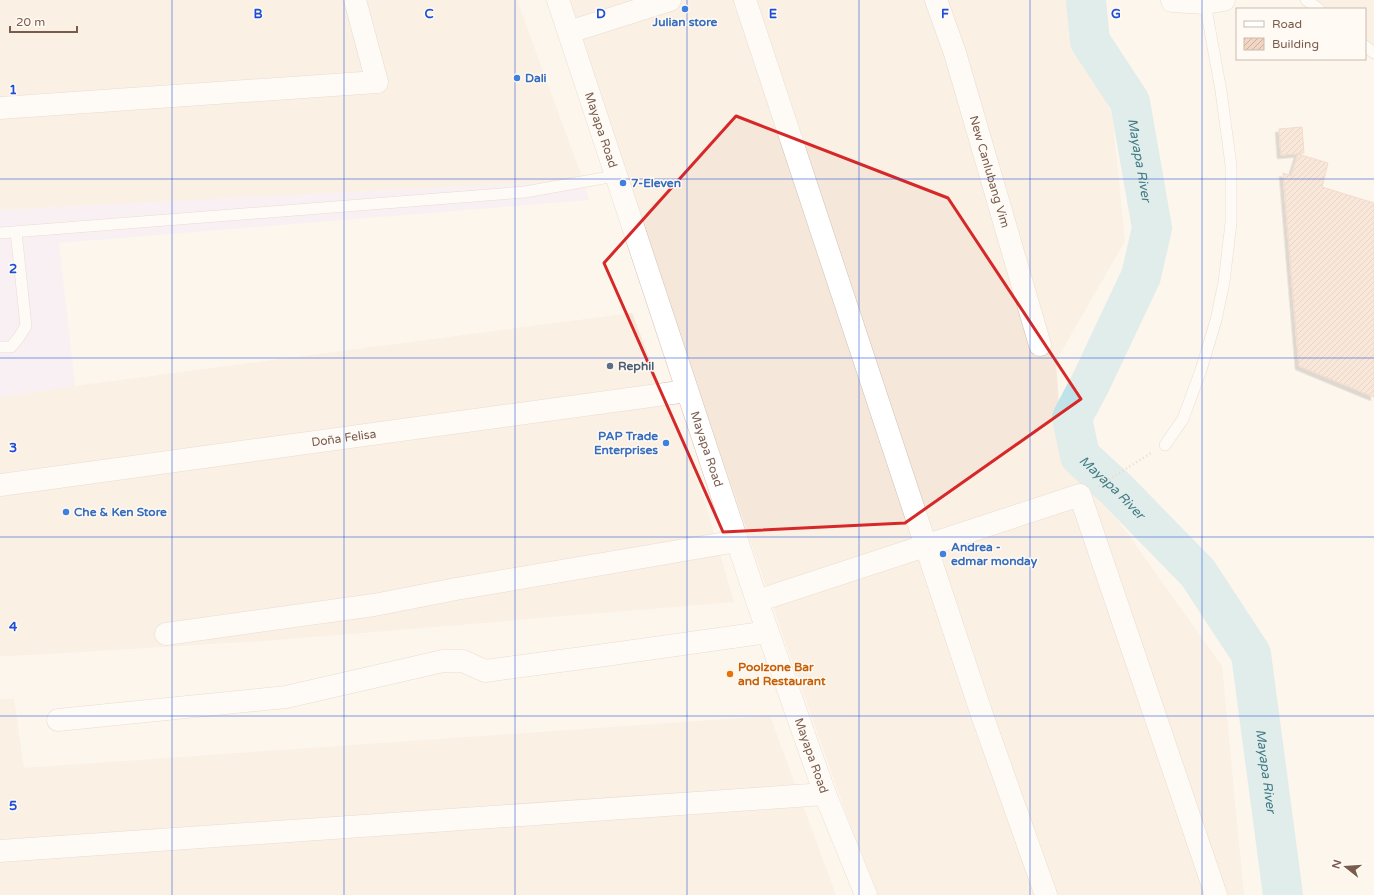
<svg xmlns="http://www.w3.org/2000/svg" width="1374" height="895" font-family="'Varela Round',sans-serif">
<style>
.residential{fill:#f5e8da}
.education{fill:#f3e8fa}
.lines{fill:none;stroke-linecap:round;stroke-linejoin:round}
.river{stroke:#bfe3e8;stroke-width:40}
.building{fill:url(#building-hatch);stroke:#e6bba3;filter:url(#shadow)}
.service-casing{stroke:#d1beb0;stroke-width:12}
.minor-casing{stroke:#d1beb0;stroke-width:23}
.secondary-casing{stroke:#d6c0b0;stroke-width:23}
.path{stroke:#d9b8a5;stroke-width:2.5;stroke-dasharray:1 3;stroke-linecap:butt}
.service{stroke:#fff;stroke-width:11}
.minor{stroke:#fff;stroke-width:22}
.secondary{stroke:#fff;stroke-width:22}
.marked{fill:none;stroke:#d62828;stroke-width:3;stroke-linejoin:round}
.grid{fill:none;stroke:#1d4ed8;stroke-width:1;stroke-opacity:0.55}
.shop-dot{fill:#3f7fe0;stroke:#fffaf3;stroke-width:1.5}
.service-dot{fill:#5c6f8a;stroke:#fffaf3;stroke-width:1.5}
.food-dot{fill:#e8710a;stroke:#fffaf3;stroke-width:1.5}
.labels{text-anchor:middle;stroke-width:3;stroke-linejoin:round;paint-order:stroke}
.shop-label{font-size:12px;font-weight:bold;fill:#366cbe;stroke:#fffaf3;text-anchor:start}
.street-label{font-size:12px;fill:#7a5c4d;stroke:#fffaf3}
.service-label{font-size:12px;font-weight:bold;fill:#4e5e75;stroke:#fffaf3;text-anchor:start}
.food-label{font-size:12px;font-weight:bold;fill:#c56008;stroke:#fffaf3;text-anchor:start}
.water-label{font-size:13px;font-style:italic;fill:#437c86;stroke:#fffaf3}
.grid-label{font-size:13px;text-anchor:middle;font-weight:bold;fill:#1d4ed8;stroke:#fffaf3;stroke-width:3;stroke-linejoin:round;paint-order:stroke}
</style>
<defs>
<pattern id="building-hatch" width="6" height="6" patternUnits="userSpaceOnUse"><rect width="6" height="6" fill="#f3d5c3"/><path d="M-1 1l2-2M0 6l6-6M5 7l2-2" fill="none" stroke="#cab0a1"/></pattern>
<filter id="shadow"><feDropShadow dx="-3.5" dy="3.5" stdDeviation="0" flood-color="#0004"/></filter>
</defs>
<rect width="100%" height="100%" fill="#fdf6ec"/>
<g class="residential">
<polygon points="0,0 517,0 583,180 0,210"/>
<polygon points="564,0 1069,0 1112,115 1125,241 1056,361 1063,464 1117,519 1222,666 1244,895 875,895 786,644"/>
<polygon points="1308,0 1374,0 1374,51 1365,48 1365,9 1305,9"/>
<polygon points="632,313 704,499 734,602 277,640 31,655 0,656 0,397 75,386"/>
<polygon points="0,699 14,699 24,768 770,716 836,895 0,895"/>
</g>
<polygon class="education" points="583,180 589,200 59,243 75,386 0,397 0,210"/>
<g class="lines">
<path class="river" id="s1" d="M1086,0L1090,41L1130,102L1152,228L1141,276L1090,384L1072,418L1080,456L1116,489L1198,573L1251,654L1283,895"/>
</g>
<g class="building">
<polygon points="1302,127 1304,153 1281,155 1279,129"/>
<polygon points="1298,154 1328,163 1322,187 1374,203 1374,397 1299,366 1283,173 1291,176"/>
</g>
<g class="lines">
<g class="service-casing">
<g id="service">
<polyline points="1306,0 1319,9"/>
<polyline points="1365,46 1374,53"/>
<polyline points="0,233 525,192 615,176"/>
<polyline points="0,347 11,347 19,337 26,326 16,232"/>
<polyline points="1165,445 1183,419 1201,370 1216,320 1224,282 1231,223 1231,165 1221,91 1205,3"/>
</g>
</g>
<g class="minor-casing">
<g id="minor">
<polyline points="745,0 981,712 1046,895"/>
<path id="s2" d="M936,0L955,53L1040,345"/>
<polyline points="1172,1 1205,3 1224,0"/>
<polyline points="569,32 670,0"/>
<polyline points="0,108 377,82 355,0"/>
<path id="s3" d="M0,485L687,391"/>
<polyline points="757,601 1080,495 1216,895"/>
<polyline points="166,634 374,605 456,589 737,541"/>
<polyline points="58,720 286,697 443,661 463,661 485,671 605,655 768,632"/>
<polyline points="0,851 825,794"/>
</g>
</g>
<g class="secondary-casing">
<g id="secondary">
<path id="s4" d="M558,0L757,601L825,794L866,895"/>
</g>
</g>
<polyline class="path" points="1099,486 1151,453"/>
<use href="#service" class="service"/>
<use href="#minor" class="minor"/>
<use href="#secondary" class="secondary"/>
</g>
<path d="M0 0H1374V895H0ZM736,116L948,198L1081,399L905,523L723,532L604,263Z" fill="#fdf6ec" fill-opacity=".55" fill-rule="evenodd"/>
<path class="marked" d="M736,116L948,198L1081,399L905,523L723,532L604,263Z"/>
<path class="grid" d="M172,0V895M344,0V895M515,0V895M687,0V895M859,0V895M1030,0V895M1202,0V895M0,179H1374M0,358H1374M0,537H1374M0,716H1374"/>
<g class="shop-dot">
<circle cx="685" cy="9" r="4"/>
<circle cx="517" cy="78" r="4"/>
<circle cx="623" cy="183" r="4"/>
<circle cx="666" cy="443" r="4"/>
<circle cx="66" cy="512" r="4"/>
<circle cx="943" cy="554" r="4"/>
</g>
<circle class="service-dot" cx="610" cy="366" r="4"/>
<circle class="food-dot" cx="730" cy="674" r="4"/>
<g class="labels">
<g class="shop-label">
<text x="685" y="26" text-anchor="middle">Julian store</text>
<text x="525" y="82">Dali</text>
<text x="631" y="187">7-Eleven</text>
<text x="658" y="440" text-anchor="end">PAP Trade<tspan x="658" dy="14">Enterprises</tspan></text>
<text x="74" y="516">Che &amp; Ken Store</text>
<text x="951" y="551">Andrea -<tspan x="951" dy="14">edmar monday</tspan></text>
</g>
<g class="street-label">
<text dy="4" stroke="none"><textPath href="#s4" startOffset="137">Mayapa Road</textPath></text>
<text dy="4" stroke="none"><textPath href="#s2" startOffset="180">New Canlubang Vim</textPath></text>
<text dy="4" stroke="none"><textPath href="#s3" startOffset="347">Doña Felisa</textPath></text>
<text dy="4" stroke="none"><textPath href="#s4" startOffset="473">Mayapa Road</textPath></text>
<text dy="4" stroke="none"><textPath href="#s4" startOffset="797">Mayapa Road</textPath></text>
</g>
<g class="service-label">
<text x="618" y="370">Rephil</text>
</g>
<g class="food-label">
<text x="738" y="671">Poolzone Bar<tspan x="738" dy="14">and Restaurant</tspan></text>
</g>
<g class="water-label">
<text dy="5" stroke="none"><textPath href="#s1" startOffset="173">Mayapa River</textPath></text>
<text dy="5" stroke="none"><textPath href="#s1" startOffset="533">Mayapa River</textPath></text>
<text dy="5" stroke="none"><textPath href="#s1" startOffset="869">Mayapa River</textPath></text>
</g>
</g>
<g class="grid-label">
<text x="258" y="18">B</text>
<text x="429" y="18">C</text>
<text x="601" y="18">D</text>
<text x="773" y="18">E</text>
<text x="945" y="18">F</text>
<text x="1116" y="18">G</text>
<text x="13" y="94">1</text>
<text x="13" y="273">2</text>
<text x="13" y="452">3</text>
<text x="13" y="631">4</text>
<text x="13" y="810">5</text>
</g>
<rect x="1236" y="8" width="130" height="52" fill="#fffaf3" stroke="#cabbb1"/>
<rect x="1244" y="21" width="20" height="6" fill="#ffffff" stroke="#cabbb1"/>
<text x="1272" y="28" font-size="12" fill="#7a5c4d">Road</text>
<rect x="1244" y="38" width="20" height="12" fill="url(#building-hatch)" stroke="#cabbb1"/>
<text x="1272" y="48" font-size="12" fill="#7a5c4d">Building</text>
<g transform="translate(1346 867) rotate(287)" stroke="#fffaf3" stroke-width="3" paint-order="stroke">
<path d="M0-3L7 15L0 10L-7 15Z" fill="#7a5c4d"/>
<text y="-6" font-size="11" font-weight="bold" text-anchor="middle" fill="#7a5c4d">N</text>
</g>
<path d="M10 26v6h67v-6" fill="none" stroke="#7a5c4d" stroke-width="2"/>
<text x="16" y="26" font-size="12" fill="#7a5c4d" stroke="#fffaf3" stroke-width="3" paint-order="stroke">20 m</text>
</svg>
